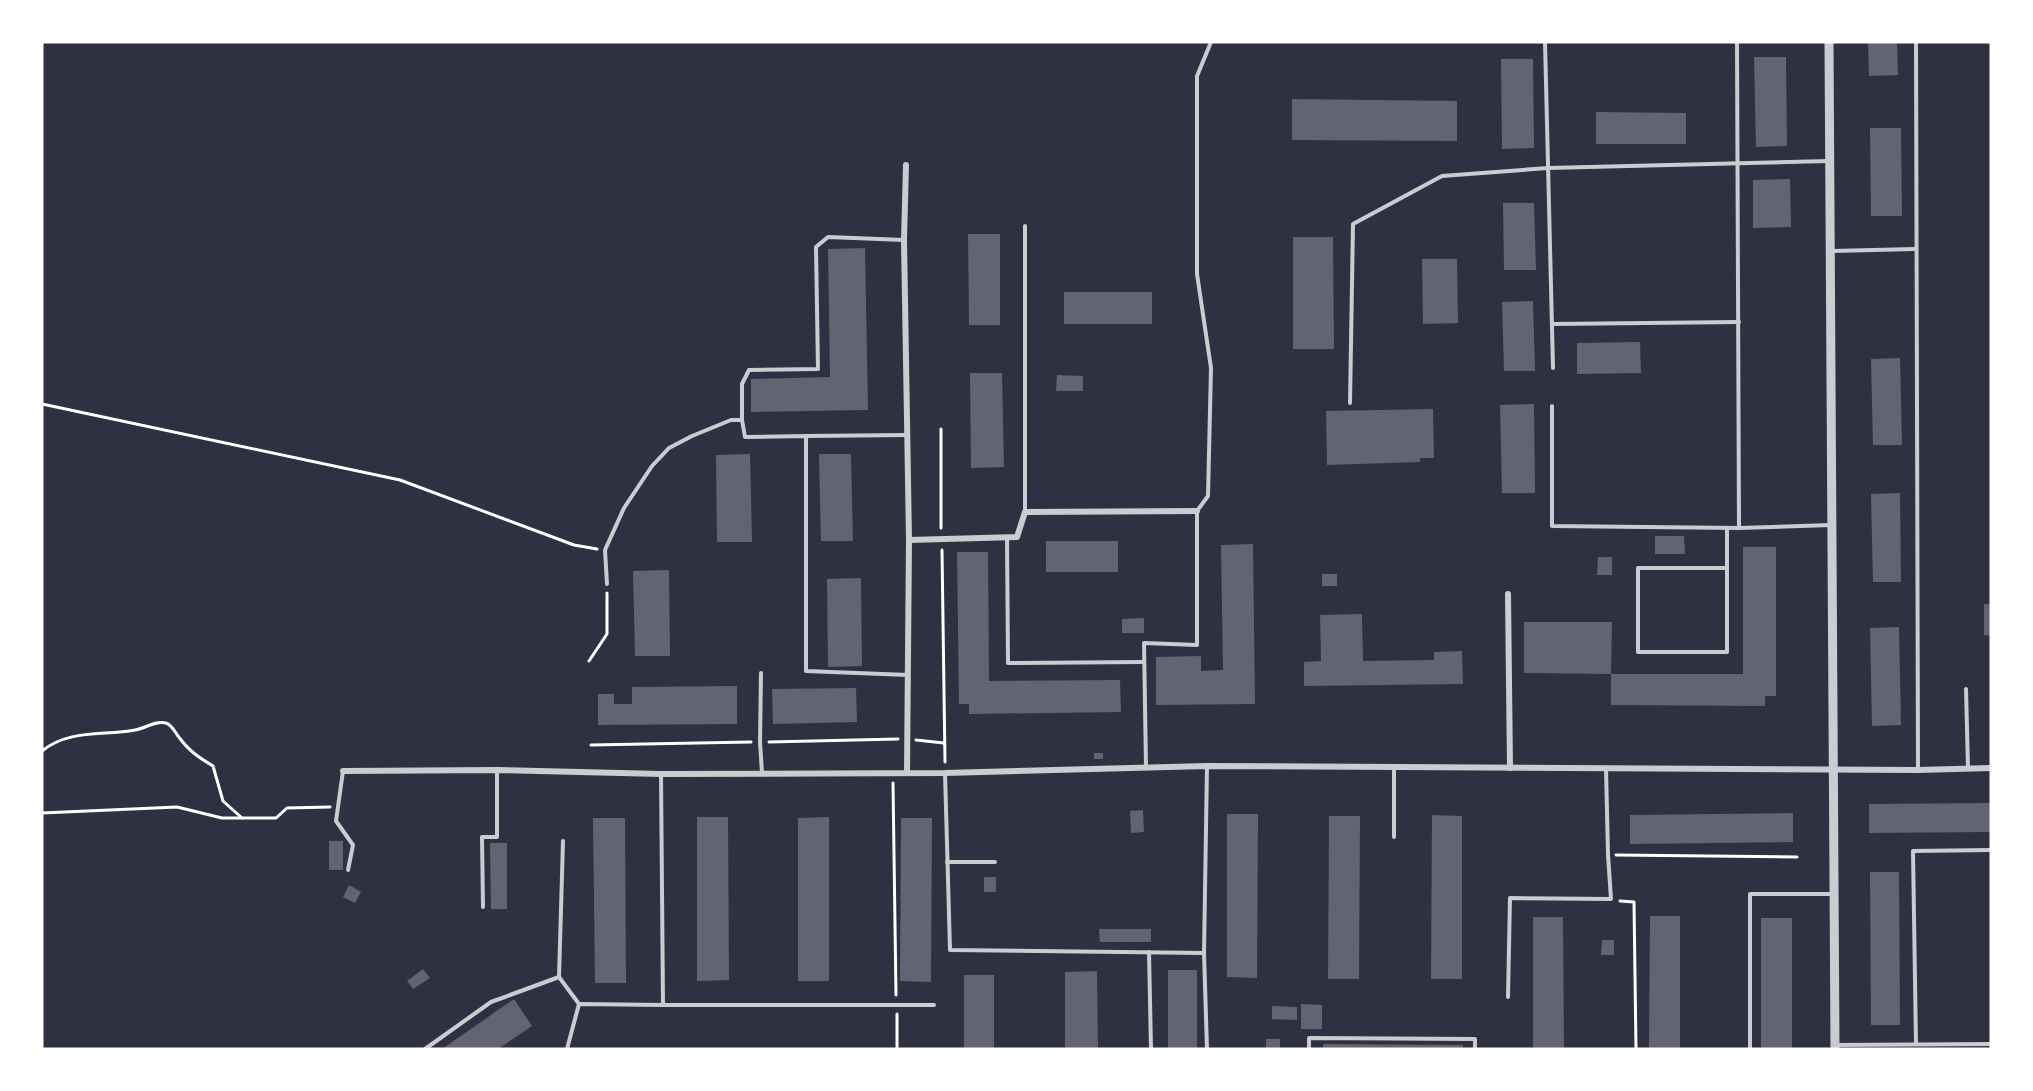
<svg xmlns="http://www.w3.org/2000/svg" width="2033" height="1091" font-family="Raleway,sans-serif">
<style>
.building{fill:#626471}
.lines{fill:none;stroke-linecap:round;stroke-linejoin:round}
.path{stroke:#fff;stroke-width:3}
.service{stroke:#caccd0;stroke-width:4}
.minor{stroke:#caccd0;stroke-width:6}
.tertiary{stroke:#caccd0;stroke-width:9}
</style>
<rect width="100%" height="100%" fill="#2d3142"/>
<g class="building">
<polygon points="1868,42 1897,42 1898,75 1869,76"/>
<polygon points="1754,57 1786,57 1787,146 1756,147"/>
<polygon points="1501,59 1533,59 1534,148 1502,149"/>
<polygon points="1292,99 1457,101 1457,141 1292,140"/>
<polygon points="1596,112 1686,113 1686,144 1596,144"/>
<polygon points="1870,128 1901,128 1902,216 1871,216"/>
<polygon points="1790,179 1791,227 1753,228 1753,180"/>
<polygon points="1503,203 1534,203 1536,270 1504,270"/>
<polygon points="968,234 1000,234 1000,325 969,325"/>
<polygon points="1293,237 1333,237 1334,349 1293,349"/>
<polygon points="865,248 868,410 751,412 751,379 830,377 828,249"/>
<polygon points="1422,259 1457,259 1458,323 1423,324"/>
<rect x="1064" y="292" width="88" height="32"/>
<polygon points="1533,301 1535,371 1504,371 1502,302"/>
<polygon points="1640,342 1641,373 1577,374 1577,343"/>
<polygon points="1900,358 1902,445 1873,445 1871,359"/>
<polygon points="970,373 1002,373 1004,467 971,468"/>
<polygon points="1057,375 1083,376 1083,391 1056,391"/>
<polygon points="1534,404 1535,493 1502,493 1500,405"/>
<polygon points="1433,409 1434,458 1420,458 1420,462 1327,465 1326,411"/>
<polygon points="750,454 752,542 717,542 716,455"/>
<polygon points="819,454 851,454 853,541 821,541"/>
<polygon points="1900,493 1901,582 1873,582 1871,494"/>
<polygon points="1655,536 1684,536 1685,554 1655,554"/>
<rect x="1046" y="541" width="72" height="31"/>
<polygon points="1253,544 1255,704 1156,705 1156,657 1201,656 1201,671 1223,670 1221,545"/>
<polygon points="1743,547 1776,547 1776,696 1765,696 1765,706 1611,705 1611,674 1743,674"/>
<polygon points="957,552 988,552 989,681 1120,680 1121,712 969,714 969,704 959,704"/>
<polygon points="1598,557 1612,557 1612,575 1597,575"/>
<polygon points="669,570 670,656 635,656 633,571"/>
<rect x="1322" y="574" width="15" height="12"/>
<polygon points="861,578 862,666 828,667 827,579"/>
<polygon points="1984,604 1991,604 1991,636 1984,635"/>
<polygon points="1362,614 1363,661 1434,660 1434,652 1462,651 1463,684 1304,686 1304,662 1321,661 1320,615"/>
<polygon points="1144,618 1144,633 1122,633 1122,619"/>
<polygon points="1524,622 1612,622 1611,674 1524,673"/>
<polygon points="1899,627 1901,725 1872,726 1870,628"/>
<polygon points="737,686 737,724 598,725 598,694 614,694 614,704 632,704 632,687"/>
<polygon points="856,688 857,722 773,724 772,689"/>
<rect x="1094" y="753" width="9" height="6"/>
<polygon points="1991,803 1991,832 1869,833 1869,804"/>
<polygon points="1143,810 1144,832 1131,833 1130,811"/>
<polygon points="1793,813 1793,842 1630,844 1630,815"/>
<polygon points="1227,814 1258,814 1257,978 1227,977"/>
<polygon points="1432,815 1462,816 1462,979 1431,979"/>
<polygon points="1329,816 1360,816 1359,979 1328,979"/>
<polygon points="697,817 728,817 729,980 697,981"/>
<polygon points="829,817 829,981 798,981 798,818"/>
<polygon points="593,818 625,818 626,983 595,983"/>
<polygon points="901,818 932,818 931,982 900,981"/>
<rect x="329" y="841" width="14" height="29"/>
<polygon points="490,843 507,843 507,909 491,909"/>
<polygon points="1870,872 1899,872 1900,1025 1871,1025"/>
<rect x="984" y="877" width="12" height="15"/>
<polygon points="349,885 361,892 355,903 343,897"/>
<polygon points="1650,916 1680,916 1680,1049 1649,1049"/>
<polygon points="1533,917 1563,917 1564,1049 1533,1049"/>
<rect x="1761" y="918" width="31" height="131"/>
<polygon points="1099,929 1151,929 1151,942 1100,942"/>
<polygon points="1602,940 1614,940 1614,955 1601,955"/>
<polygon points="423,969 430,978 413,989 407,981"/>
<rect x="1168" y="970" width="29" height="79"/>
<polygon points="1097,971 1098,1049 1065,1049 1065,972"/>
<rect x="964" y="975" width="30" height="74"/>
<polygon points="514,999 532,1026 498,1049 442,1049"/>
<polygon points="1301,1004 1322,1005 1322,1029 1301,1029"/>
<polygon points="1272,1006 1297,1007 1297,1020 1272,1019"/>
<rect x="1266" y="1039" width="14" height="10"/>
<polygon points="1323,1044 1463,1045 1463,1049 1323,1049"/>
</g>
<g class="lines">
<g class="path">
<polyline points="42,404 400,480 574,545 597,549"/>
<polyline points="941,429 941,528"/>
<polyline points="942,550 945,762"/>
<polyline points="589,661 607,634 607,593"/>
<polyline points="916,740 944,743"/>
<polyline points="769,742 898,739"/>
<polyline points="591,745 751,742"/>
<path d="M42,751C69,729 103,736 135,730C144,729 156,720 166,723C172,725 175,732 178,736C189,751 198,757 213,766L223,801L242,818"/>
<polyline points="893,783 896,995"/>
<polyline points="42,813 177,807 222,818 276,818 287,808 330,807"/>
<polyline points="1616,855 1797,857"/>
<polyline points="1620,901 1634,902 1636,1049"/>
<polyline points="897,1014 897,1049"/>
</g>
<g class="service">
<polyline points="1545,42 1553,368"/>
<polyline points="1737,42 1739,528"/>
<polyline points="1916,42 1918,770"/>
<polyline points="904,240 828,237 816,247 818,369 749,370 742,384 742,420 745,437 806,436 806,671 908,675"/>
<polyline points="1832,251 1915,249"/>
<polyline points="1552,324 1739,322"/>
<polyline points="1350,403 1353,224 1442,176 1548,168 1829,161"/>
<polyline points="1552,406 1552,526 1739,528 1831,525"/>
<polyline points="806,436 907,435"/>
<polyline points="1025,512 1025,226"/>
<polyline points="1727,528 1727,652 1638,652 1638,568 1727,568"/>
<polyline points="1007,537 1008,663 1144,662"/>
<polyline points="607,584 605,550 624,508 652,466 669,448 692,436 731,420 742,420"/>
<polyline points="761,673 760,742 762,773"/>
<polyline points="1966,689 1968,768"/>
<polyline points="1146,767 1144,643 1197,645 1197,511 1208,496 1211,368 1197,274 1197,76 1211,42"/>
<polyline points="1394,767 1394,837"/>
<polyline points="343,771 336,821 353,845 348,870"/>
<polyline points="945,773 950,950 1204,953 1207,766"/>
<polyline points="563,841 559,977 579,1004"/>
<polyline points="947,862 995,862"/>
<polyline points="483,907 482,837 497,837 497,770"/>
<polyline points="1149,952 1151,1049"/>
<polyline points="1204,953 1207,1049"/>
<polyline points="1508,997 1510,898 1611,899 1608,855 1606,768"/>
<polyline points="663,1005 934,1005"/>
<polyline points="1916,1044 1913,851 1991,850"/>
<polyline points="1836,1045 1991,1044"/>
<polyline points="425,1049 491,1002 559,977"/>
<polyline points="567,1049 579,1004 663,1005 661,774"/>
<polyline points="1309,1049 1309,1038 1475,1039 1475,1049"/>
<polyline points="1750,1049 1750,894 1834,894"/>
</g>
<g class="minor">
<polyline points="906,165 904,240 909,540 907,772"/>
<polyline points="909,540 1017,537 1025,512 1197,511"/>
<polyline points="1508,594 1510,768"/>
<polyline points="343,771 497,770 661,774 945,773 1207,766 1918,770 1991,768"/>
</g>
<polyline class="tertiary" points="1829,42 1835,1049"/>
</g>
<rect width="2033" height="1091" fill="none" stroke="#ffffff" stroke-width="87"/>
</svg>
